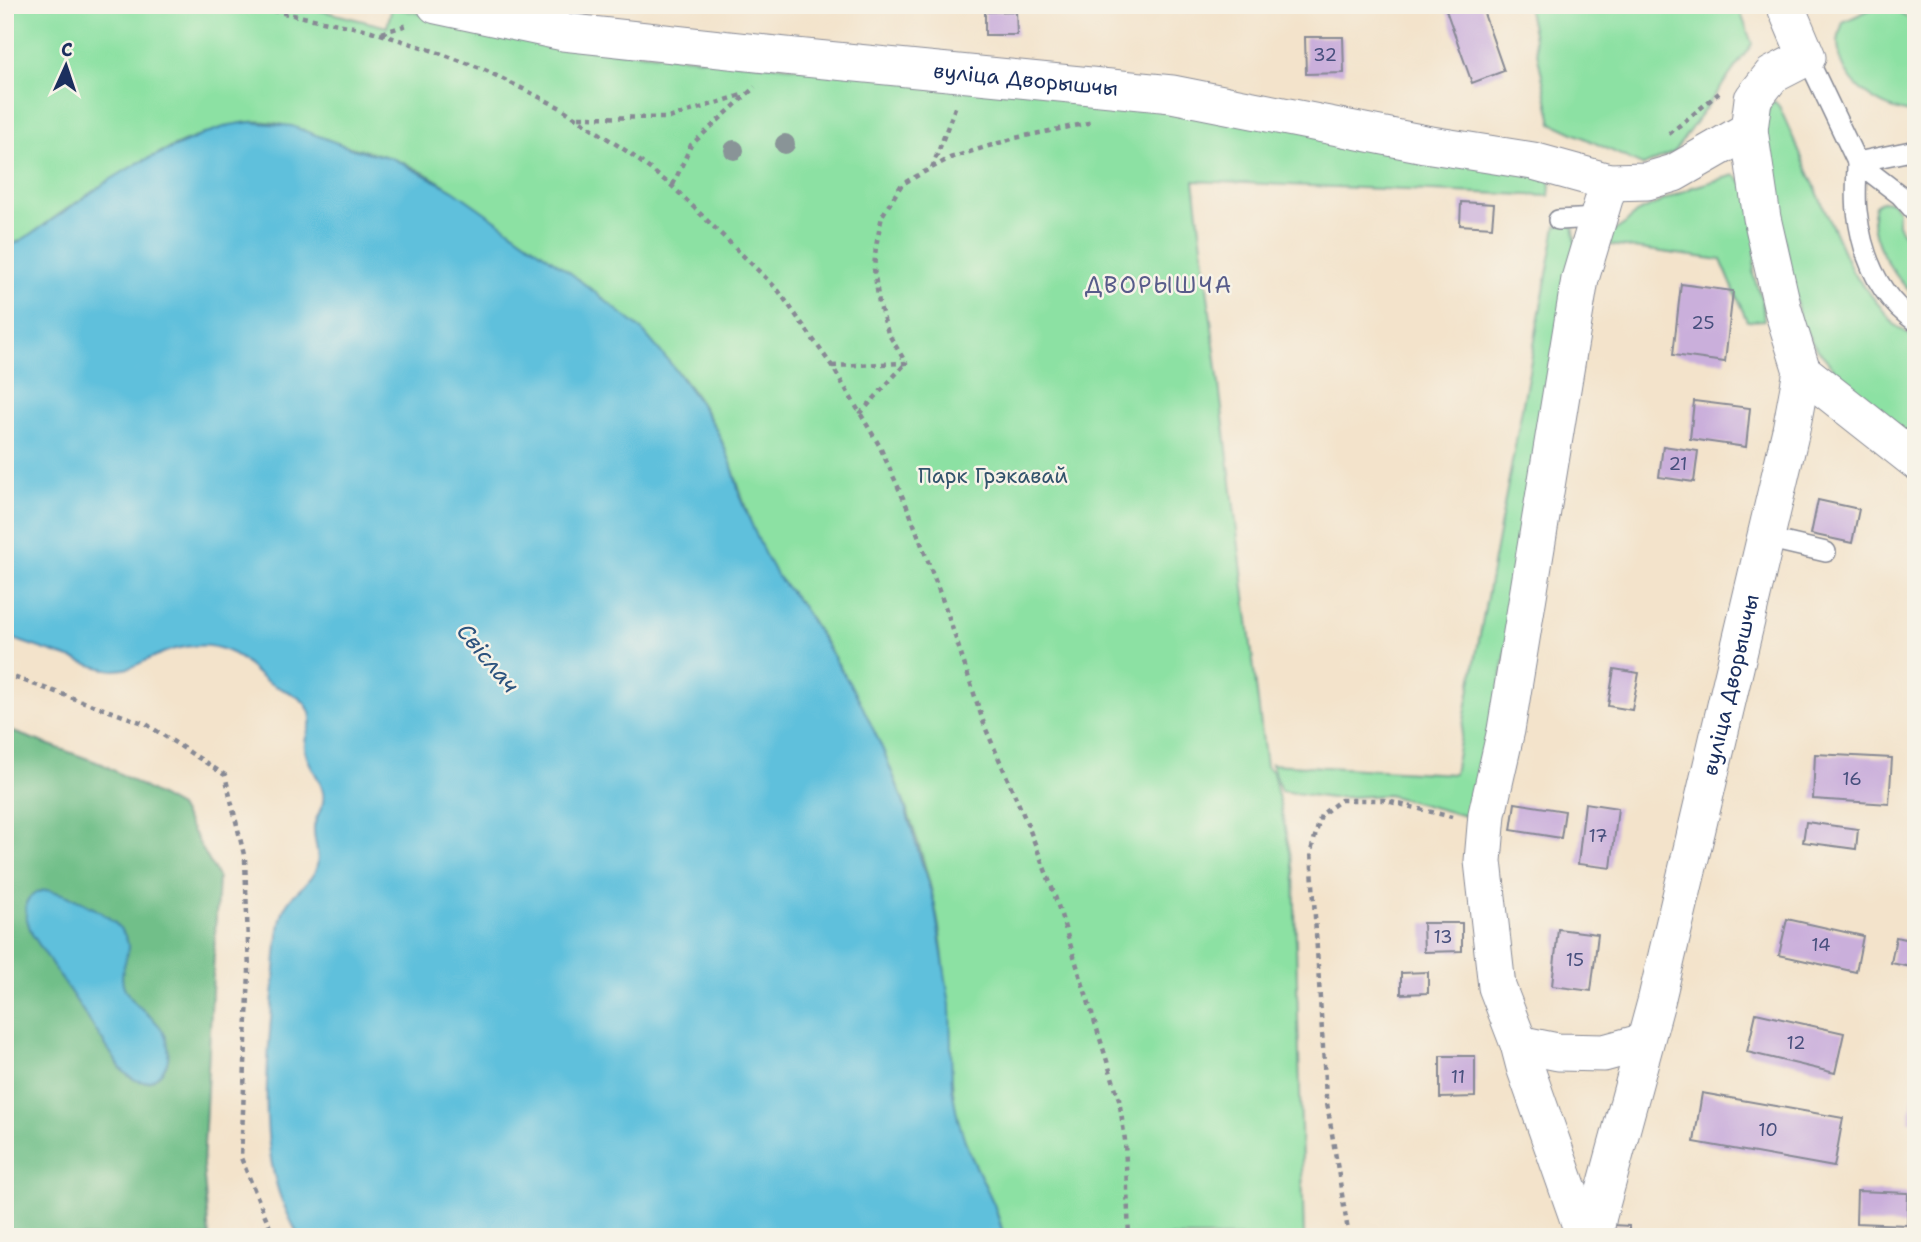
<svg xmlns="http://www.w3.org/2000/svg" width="1921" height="1242" font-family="'Shantell Sans',sans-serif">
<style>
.green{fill:#8ce1a3;stroke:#548880;stroke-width:2}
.forest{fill:#71bf89;stroke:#467774;stroke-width:2}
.water{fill:#5ec0dc;stroke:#3c789d;stroke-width:2}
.building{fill:#caafdb}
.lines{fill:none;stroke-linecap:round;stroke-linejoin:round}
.lane-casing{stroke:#878994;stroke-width:22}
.street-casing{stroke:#878994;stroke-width:39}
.path{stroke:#878994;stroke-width:4.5;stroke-dasharray:5 5;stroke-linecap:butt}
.lane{stroke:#fff;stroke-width:19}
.street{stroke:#fff;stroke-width:37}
.tree{fill:#899497}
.labels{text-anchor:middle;stroke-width:5;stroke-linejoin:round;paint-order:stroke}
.number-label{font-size:18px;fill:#474f7d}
.street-label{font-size:21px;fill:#1b2f5e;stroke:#f7f3e8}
.park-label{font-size:21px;fill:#32536c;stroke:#f7f3e8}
.neighbourhood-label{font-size:23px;letter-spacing:2px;fill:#585c8a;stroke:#f7f3e8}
.water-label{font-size:23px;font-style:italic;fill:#2c537e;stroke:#f7f3e8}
</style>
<rect width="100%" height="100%" fill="#f7f3e8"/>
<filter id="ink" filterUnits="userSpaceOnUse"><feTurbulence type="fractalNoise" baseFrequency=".0143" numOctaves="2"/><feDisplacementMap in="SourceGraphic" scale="14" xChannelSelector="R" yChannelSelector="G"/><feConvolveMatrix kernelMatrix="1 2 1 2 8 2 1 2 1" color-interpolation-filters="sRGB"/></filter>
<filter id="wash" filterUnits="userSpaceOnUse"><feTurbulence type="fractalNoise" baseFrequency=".00686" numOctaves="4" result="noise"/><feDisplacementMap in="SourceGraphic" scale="28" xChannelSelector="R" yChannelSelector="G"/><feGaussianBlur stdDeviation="1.57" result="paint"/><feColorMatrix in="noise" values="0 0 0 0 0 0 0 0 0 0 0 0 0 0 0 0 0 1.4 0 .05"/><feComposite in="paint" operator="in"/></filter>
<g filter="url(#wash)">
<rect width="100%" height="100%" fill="#f3e3cb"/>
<g class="green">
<path d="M5,5H299L387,27L392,7L552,45L1172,102L1551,176L1549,196L1194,181L1266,767L1273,772L1294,871L1304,1237H1004C995,1194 967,1159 957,1116C952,1093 951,1071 950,1047C946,999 945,949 934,901C910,797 863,699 805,610C797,598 786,588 777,576C747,533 741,479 718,433C669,336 567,270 481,210C453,190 423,169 391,158C372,151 352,149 333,142C306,132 279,119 250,122C241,122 232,126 224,128C164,144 115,177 64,211C44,224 28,240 5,247Z"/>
<polygon points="1527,5 1738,5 1752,44 1674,152 1644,166 1552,123"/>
<path d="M1880,5H1886L1916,23V114C1879,109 1841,85 1838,44C1838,37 1841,29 1843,22Z"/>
<polygon points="1774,101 1779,106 1853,273 1895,325 1916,339 1916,441 1848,385 1813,344 1800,321 1763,128 1768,109"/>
<polygon points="1735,175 1749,190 1757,243 1753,274 1762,301 1764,320 1747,321 1721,260 1603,244 1607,236 1626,223 1636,213 1693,187"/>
<path d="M1881,201L1892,202L1898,209V224L1907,242L1916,255V298C1894,276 1865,237 1875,205Z"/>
<polygon points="1573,224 1576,245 1480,802 1465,816 1388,795 1331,798 1281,791 1271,764 1454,774 1556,226"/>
</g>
<polygon class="forest" points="5,729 102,764 179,807 218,877 203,1165 209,1237 5,1237"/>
<g class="water">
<path d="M250,122L292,126L353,149L392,158L453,190L568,271L641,329L671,364L697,399L717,431L731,463L741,500L764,553L777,576L802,606L859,699L884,752L903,801L934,902L950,1005L952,1089L958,1119L968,1150L994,1204L1004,1237H299C292,1223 284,1208 279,1193C259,1130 268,1059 273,994C276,968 275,940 282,915C287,894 309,887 316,869C321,855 313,841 314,827C316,814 326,806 323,792C320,775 303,761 305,743C306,730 316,721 308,708C299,692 278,690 265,680C252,671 242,656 227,651C202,640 175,647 151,658C140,663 129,670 116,670C101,670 85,663 70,658C49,651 27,644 5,636V247L16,243L33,233L108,181L138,163L207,133L230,125Z"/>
<path d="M47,890C70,894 125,918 128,945C129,959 118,972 124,987C134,1011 165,1018 168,1046C169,1054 169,1061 165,1067C160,1075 154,1082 144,1082C135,1082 128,1076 122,1070L32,934C24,914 18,894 47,890Z"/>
</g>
<g id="blocks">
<g class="building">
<rect x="1148" y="5" width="46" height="7"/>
<polygon points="1461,5 1481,5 1504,71 1472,83 1446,10"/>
<polygon points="1016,11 1017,35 985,35 985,12"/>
<polygon points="1305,37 1343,37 1344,73 1306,74"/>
<polygon points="1461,202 1494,204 1492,227 1460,225"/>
<polygon points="1681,284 1733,291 1725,362 1673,355"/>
<polygon points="1694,401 1750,408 1746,447 1690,439"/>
<polygon points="1663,446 1698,451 1694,482 1659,477"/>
<polygon points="1818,500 1859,509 1852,543 1811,534"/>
<polygon points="1614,669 1639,673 1632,710 1608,706"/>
<polygon points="1815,754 1892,758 1889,804 1813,799"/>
<polygon points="1515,803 1565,811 1561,838 1511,830"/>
<polygon points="1585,803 1618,808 1611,868 1578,864"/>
<polygon points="1806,822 1858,829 1856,849 1803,842"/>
<polygon points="1787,919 1863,936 1856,972 1779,955"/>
<polygon points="1423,923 1462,923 1462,951 1424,952"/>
<polygon points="1558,929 1598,934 1591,991 1552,986"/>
<polygon points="1896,937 1916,941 1916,968 1891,963"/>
<polygon points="1428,972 1428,993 1401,994 1401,973"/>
<polygon points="1756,1013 1844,1033 1835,1073 1747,1052"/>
<polygon points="1440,1056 1475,1056 1475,1097 1440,1098"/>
<polygon points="1914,1086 1916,1087 1916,1122 1909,1121"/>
<polygon points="1702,1093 1843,1118 1834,1167 1694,1142"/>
<polygon points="1857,1191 1908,1193 1907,1225 1856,1223"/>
<polygon points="1613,1225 1629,1226 1629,1237 1613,1237"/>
</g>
</g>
</g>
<g filter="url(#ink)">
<use href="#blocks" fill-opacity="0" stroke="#878994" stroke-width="2"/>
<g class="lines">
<g class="lane-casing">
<g id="lane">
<polyline points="1807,57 1857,162 1900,195 1916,213"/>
<path d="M1857,162C1857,178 1855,195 1857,211C1862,256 1878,296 1916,322"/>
<polyline points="1857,162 1916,150"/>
<polyline points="1558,220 1597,218"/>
<polyline points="1766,538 1826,552"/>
</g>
</g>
<g class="street-casing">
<g id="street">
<path id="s1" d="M436,5L563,32L795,57L1172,94L1425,144L1533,161L1609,182L1647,181L1674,173L1749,130L1753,99L1772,75L1807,57L1785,5"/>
<polyline points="1802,371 1916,461"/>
<polyline points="1519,1044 1558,1052 1604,1053 1644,1042"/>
<polyline points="1585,1237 1525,1067 1519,1044 1497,987 1483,861 1487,814 1506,730 1580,279 1609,182"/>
<path id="s2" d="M1594,1237L1598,1216L1656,1002L1791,430L1802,371L1783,310L1762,218L1749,130"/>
</g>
</g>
<g class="path">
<polyline points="243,5 368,30 428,49 483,69 561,108 628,152 672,186 778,290 832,366 879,445 909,511 947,612 985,727 1027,823 1054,893 1119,1099 1125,1140 1129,1237"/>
<polyline points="1911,5 1916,9"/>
<polyline points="382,33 410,24"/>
<polyline points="579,117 669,118 745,94"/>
<polyline points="1669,134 1719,93"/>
<polyline points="932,168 956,105"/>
<polyline points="673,185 691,145 755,87"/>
<polyline points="832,366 906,363 888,333 879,303 874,269 876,246 882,216 902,184 950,158 1015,138 1093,122"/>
<polyline points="860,414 905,364"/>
<polyline points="5,674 146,724 225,775 245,859 249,971 241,1158 274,1237"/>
<polyline points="1349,1237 1326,1097 1311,851 1321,815 1341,800 1383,800 1452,817"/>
</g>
<use href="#lane" class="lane"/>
<use href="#street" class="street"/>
</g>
<g class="tree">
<circle cx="785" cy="144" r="10"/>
<circle cx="734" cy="150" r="10"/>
</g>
</g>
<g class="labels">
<g class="number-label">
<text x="1325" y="61">32</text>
<text x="1703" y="329">25</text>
<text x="1678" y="470">21</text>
<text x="1852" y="785">16</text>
<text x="1598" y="842">17</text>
<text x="1443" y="943">13</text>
<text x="1821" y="951">14</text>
<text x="1575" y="966">15</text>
<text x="1796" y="1049">12</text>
<text x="1458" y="1083">11</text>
<text x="1768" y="1136">10</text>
</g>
<g class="street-label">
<text dy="7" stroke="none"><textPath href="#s1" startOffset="595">вуліца Дворышчы</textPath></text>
<text dy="7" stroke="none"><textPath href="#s2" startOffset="569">вуліца Дворышчы</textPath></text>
</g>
<g class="park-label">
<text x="993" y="483">Парк Грэкавай</text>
</g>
<g class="neighbourhood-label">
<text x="1159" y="293">ДВОРЫШЧА</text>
</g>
<g class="water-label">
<text transform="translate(488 658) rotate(50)" y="8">Свіслач</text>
</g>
</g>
<rect width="1921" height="1242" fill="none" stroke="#f7f3e8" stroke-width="28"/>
<g transform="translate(66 66) rotate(3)" stroke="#f7f3e8" stroke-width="5" paint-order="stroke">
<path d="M0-5L12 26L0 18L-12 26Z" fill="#1b2f5e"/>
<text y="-10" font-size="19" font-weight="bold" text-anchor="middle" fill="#1b2f5e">С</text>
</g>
</svg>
